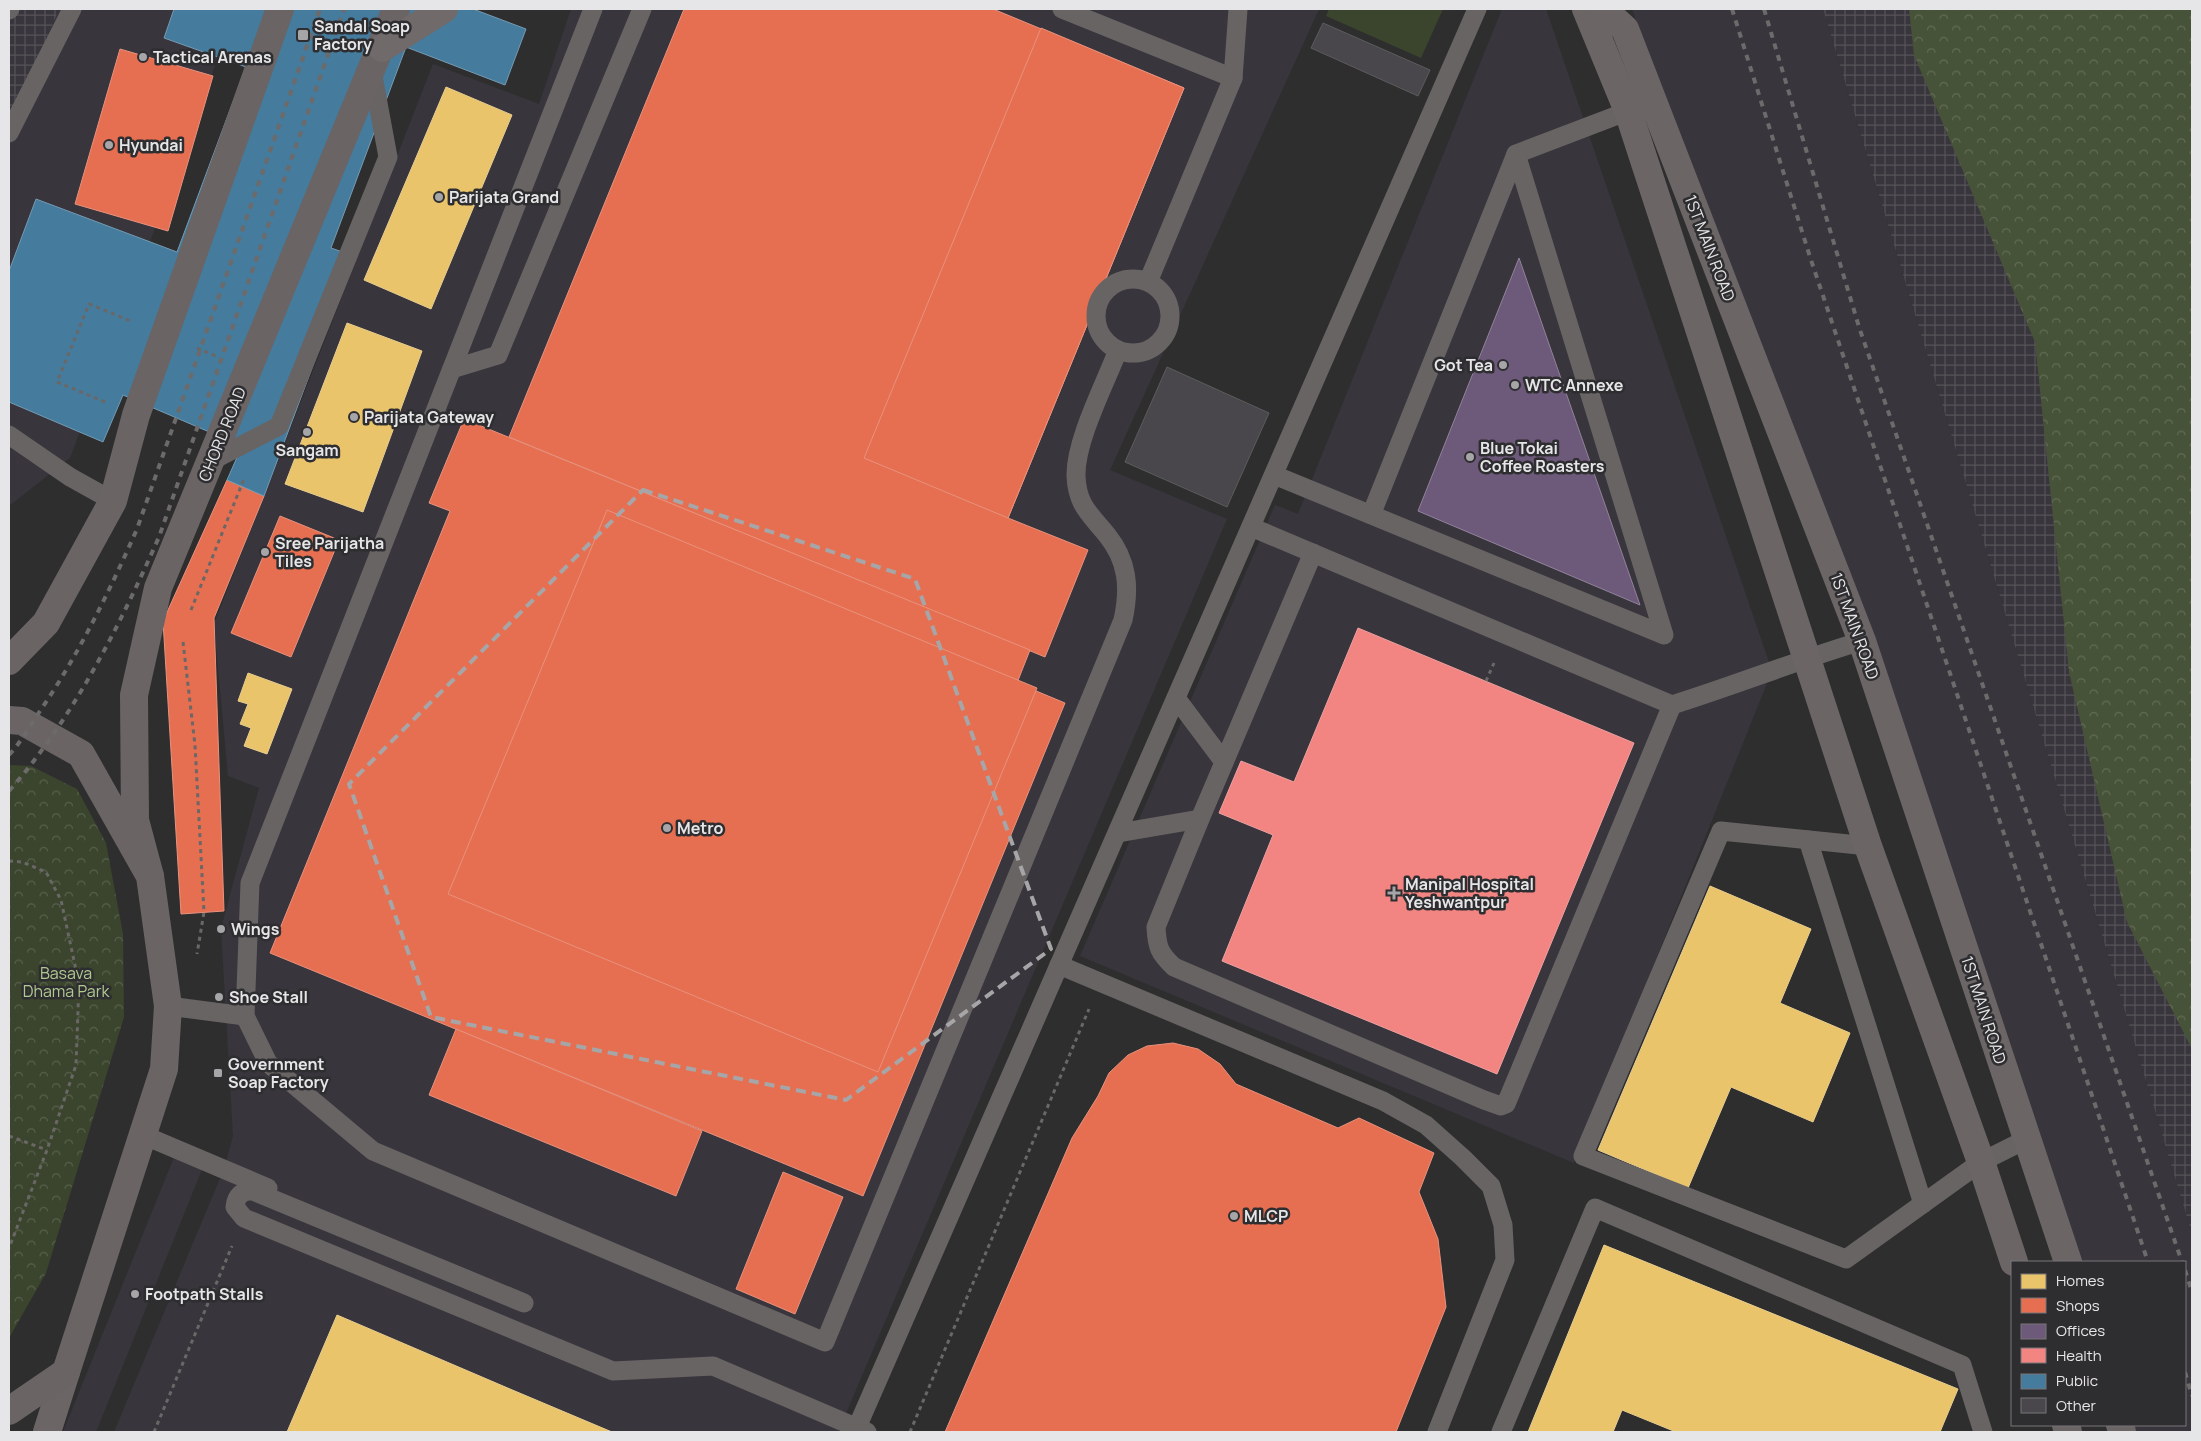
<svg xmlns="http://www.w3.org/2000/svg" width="2201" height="1441" font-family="Manrope,sans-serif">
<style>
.built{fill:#38353c}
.industrial{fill:url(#industrial-grid)}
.forest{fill:url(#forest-crowns)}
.park{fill:url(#park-crowns)}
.garden{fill:#3b452d}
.homes{fill:#e9c46a;stroke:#e8ce90}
.shops{fill:#e76f51;stroke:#e7927e}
.offices{fill:#6d597a;stroke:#91839b}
.health{fill:#f28482;stroke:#eea1a0}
.public{fill:#457b9d;stroke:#759bb3}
.building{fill:#49464c;stroke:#5c5c5d}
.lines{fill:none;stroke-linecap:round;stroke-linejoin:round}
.path{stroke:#6a6767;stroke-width:3;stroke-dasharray:4 4;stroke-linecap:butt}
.lane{stroke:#696464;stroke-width:19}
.secondary{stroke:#6b6566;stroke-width:28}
.primary{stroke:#6a6465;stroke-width:28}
.highway{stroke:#706a6a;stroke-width:28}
.rail{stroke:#6c6a6a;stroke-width:4;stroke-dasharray:6 6;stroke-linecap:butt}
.marked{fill:none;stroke:#a6a5a7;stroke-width:4;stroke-dasharray:10 6;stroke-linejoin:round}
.poi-dot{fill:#a6a5a7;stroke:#2e2d30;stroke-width:2}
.labels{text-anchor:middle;stroke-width:5;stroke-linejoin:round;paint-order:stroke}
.poi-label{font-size:16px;font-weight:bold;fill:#e6e5e7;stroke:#2e2d30;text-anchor:start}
.street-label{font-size:16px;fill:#e6e5e7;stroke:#2e2d30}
.park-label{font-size:16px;fill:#b0c990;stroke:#2e2d30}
</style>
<defs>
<pattern id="industrial-grid" width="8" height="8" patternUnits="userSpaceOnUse" patternTransform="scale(1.25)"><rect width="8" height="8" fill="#38353c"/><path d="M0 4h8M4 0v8" fill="none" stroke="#555258"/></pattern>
<pattern id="forest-crowns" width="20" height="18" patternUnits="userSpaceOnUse" patternTransform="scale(1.25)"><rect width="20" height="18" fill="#475338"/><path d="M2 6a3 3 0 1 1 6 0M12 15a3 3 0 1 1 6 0" fill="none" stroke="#626c55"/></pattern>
<pattern id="park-crowns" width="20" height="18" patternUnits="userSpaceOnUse" patternTransform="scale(1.25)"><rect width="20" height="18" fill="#3b452d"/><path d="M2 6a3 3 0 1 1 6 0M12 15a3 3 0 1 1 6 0" fill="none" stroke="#57604b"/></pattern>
</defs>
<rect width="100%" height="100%" fill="#2e2e2f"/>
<g class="built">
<polygon points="59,9 236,9 70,458 9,506 9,131"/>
<polygon points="571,9 1319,9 1110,470 1227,519 838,1432 114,1432 224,1169 233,1136 221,928 259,788 228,776 214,624 433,64 539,104"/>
<polygon points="1502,9 1546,9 1772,671 1574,1163 1080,956 1275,505 1298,514"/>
<polygon points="1632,9 1823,9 2192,1234 2192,1432 2111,1432 2108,1425 2185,1425 2185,1262 2059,1262 1688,169"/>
<polygon points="179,1145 207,1157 96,1432 63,1432"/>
</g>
<g class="industrial">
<polygon points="9,9 59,9 9,131"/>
<polygon points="1823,9 2192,9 2192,1234"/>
</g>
<polygon class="forest" points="1909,9 2192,9 2192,1049 2127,922 2069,672 2035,342 1914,55"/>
<polygon class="park" points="9,765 31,766 77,789 106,843 123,934 124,1017 46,1273 9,1338"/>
<polygon class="garden" points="1329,9 1443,9 1421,58 1326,16"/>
<g class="homes">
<polygon points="446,87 512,115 431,309 364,280"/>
<polygon points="347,323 422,351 363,512 285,484"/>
<polygon points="248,673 292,689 267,754 244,746 251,728 240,724 248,704 238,701"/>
<polygon points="1710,886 1811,929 1780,1003 1850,1033 1813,1122 1731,1087 1688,1188 1598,1150"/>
<polygon points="1604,1245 1958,1389 1940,1432 1676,1432 1622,1410 1613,1432 1528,1432"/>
<polygon points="337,1315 510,1389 612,1432 287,1432"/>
</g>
<g class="shops">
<polygon points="684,9 993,9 1184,88 1008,518 1088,550 1045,657 509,437"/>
<polygon points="1041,28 1184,88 1008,518 864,458"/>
<polygon points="120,49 213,76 168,231 75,204"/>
<polygon points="464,419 1030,650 1017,683 1065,703 863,1196 270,953 450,511 429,503"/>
<polygon points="227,480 264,496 214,618 224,911 181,914 163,621"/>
<polygon points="607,510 1037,688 878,1072 448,894"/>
<polygon points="280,516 339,540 291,657 231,633"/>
<polygon points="456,1029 702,1131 676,1196 429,1095"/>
<polygon points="1173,1043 1198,1049 1220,1064 1236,1084 1338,1128 1359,1118 1434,1153 1419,1192 1438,1239 1446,1307 1396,1432 945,1432 1072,1138 1098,1096 1109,1073 1128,1055 1147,1046"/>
<polygon points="783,1172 843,1197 795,1314 736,1289"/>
</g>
<polygon class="offices" points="1519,258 1640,605 1418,511"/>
<polygon class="health" points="1358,628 1634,743 1497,1074 1222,961 1273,835 1219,813 1227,794 1241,761 1294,782"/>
<polygon class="public" points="174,9 473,9 526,29 505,85 406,47 331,248 354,256 264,496 227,480 242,446 123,395 103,442 9,402 9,271 36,199 177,252 246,67 164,38"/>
<g class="building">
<polygon points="1323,23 1430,70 1418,96 1311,48"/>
<polygon points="1167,367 1269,413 1227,507 1125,462"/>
</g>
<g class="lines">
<g class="path">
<polyline points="197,348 216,356"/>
<polyline points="105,402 57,382 89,304 133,322"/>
<polyline points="191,610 244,479"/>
<polyline points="183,642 195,745 204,912 197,954"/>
<polyline points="1486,681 1494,663"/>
<polyline points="9,861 22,862 46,872 61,900 79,984 76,1065 47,1150 9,1248"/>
<polyline points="9,1136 47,1150"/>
<polyline points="154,1432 232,1246"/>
<polyline points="910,1432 1089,1009"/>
</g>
<g class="lane">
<path d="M593,9L250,883L245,1016L268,1063L373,1151L825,1342L1123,620C1130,588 1128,561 1107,535C1090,514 1077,505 1076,476C1075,441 1105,384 1118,350"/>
<polyline points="1062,9 1233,78"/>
<polyline points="9,10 10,9"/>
<polyline points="9,133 72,9"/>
<polyline points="1516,154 1639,107"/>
<circle cx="1133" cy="316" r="37"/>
<polyline points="1148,282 1233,78 1238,9"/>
<polyline points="452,369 498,355 642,9"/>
<polyline points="9,435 70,477 113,501"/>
<polyline points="211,461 279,426 388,157 372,71"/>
<polyline points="1274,475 1664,635 1516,154 1371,515"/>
<path d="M1251,527L1672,705C1736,685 1798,660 1862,641"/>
<path d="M1313,553L1200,819L1156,927C1157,947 1159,953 1174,967L1484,1100L1501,1106L1506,1104L1672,705"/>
<polyline points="1176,698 1224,762"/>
<polyline points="1118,833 1200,819"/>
<polyline points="1808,840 1923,1204"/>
<polyline points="1868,846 1721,831 1583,1156 1846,1259 1981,1162 2027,1139"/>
<polyline points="1059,965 1383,1101 1426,1125 1463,1158 1491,1186 1503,1225 1505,1260 1437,1432"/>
<polyline points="168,1006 245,1016"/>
<polyline points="143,1135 268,1188"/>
<path d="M524,1303L253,1191C242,1190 236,1196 235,1207L244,1218L613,1371L713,1366L867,1432"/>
<polyline points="855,1432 1477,9"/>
<polyline points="1501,1432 1595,1208 1962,1365 1983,1432"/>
</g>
<g class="secondary">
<polyline points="1586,9 1628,111 1868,846 1981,1162 2014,1262"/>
<polyline points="1603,9 1625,29 1862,641 2068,1262"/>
<polyline points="2066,1425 2068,1432"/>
<polyline points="2120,1425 2122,1432"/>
<polyline points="47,1432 66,1372"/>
</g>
<g class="primary">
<polyline points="9,661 46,623 113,501 136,415 280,9"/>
<polyline points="9,720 22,721 81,754 150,876 168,1006 164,1069 66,1372 9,1411"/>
<polyline points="150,876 135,820 134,695 158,588 396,9"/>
</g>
<polyline class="highway" points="382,48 444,9"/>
<g class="rail">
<polyline points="1732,9 1811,260 2148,1262"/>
<polyline points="1764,9 1859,327 2182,1262"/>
<path d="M9,755C21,742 30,726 40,711C79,654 109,592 137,529L320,9"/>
<path d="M9,791C74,717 119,627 159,537L344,9"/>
<polyline points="2185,1270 2192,1292"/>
<polyline points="2185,1372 2192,1396"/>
</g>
</g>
<path class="marked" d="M643,490L915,579L1051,949L846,1100L431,1017L349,784Z"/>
<g class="poi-dot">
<rect x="297" y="29" width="12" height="12" rx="2.5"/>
<circle cx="143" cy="57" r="5"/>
<circle cx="109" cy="145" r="5"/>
<circle cx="439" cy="197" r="5"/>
<circle cx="1503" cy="365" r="5"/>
<circle cx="1515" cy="385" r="5"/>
<circle cx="354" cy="417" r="5"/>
<circle cx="307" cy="432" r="5"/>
<circle cx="1470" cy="457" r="5"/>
<circle cx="265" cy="552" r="5"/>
<circle cx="667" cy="828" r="5"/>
<path d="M1391.5 885.5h5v5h5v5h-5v5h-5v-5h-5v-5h5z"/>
<circle cx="221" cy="929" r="5"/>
<circle cx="219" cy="997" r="5"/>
<rect x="213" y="1068" width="10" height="10" rx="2.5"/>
<circle cx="1234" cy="1216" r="5"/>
<circle cx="135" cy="1294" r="5"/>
</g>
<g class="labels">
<g class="poi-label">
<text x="314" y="32">Sandal Soap<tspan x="314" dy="18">Factory</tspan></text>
<text x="153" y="63">Tactical Arenas</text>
<text x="119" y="151">Hyundai</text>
<text x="449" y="203">Parijata Grand</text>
<text x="1493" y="371" text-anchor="end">Got Tea</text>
<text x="1525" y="391">WTC Annexe</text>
<text x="364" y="423">Parijata Gateway</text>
<text x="1480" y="454">Blue Tokai<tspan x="1480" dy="18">Coffee Roasters</tspan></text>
<text x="307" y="456" text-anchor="middle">Sangam</text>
<text x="275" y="549">Sree Parijatha<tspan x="275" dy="18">Tiles</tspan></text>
<text x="677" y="834">Metro</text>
<text x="1405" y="890">Manipal Hospital<tspan x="1405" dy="18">Yeshwantpur</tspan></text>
<text x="231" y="935">Wings</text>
<text x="229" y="1003">Shoe Stall</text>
<text x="228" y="1070">Government<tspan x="228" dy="18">Soap Factory</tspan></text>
<text x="1244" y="1222">MLCP</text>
<text x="145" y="1300">Footpath Stalls</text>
</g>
<g class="street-label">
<text transform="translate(1710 248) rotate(69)" y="6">1ST MAIN ROAD</text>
<text transform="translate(222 434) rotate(-68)" y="6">CHORD ROAD</text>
<text transform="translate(1855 626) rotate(70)" y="6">1ST MAIN ROAD</text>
<text transform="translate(1984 1010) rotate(72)" y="6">1ST MAIN ROAD</text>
</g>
<g class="park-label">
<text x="66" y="979">Basava<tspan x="66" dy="18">Dhama Park</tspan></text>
</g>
</g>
<rect width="2201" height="1441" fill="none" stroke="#e6e5e7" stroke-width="20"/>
<rect x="2011" y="1261" width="175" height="165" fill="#2e2d30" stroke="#787779"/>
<rect x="2021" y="1274" width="25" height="15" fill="#e9c46a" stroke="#787779"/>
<text x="2056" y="1286" font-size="15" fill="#e6e5e7">Homes</text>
<rect x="2021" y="1298" width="25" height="15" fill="#e76f51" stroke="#787779"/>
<text x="2056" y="1311" font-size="15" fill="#e6e5e7">Shops</text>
<rect x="2021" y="1324" width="25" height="15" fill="#6d597a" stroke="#787779"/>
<text x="2056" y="1336" font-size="15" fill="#e6e5e7">Offices</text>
<rect x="2021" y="1348" width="25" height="15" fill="#f28482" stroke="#787779"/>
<text x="2056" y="1361" font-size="15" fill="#e6e5e7">Health</text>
<rect x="2021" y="1374" width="25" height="15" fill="#457b9d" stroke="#787779"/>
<text x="2056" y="1386" font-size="15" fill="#e6e5e7">Public</text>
<rect x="2021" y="1398" width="25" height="15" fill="#49464c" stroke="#787779"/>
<text x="2056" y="1411" font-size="15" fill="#e6e5e7">Other</text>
</svg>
